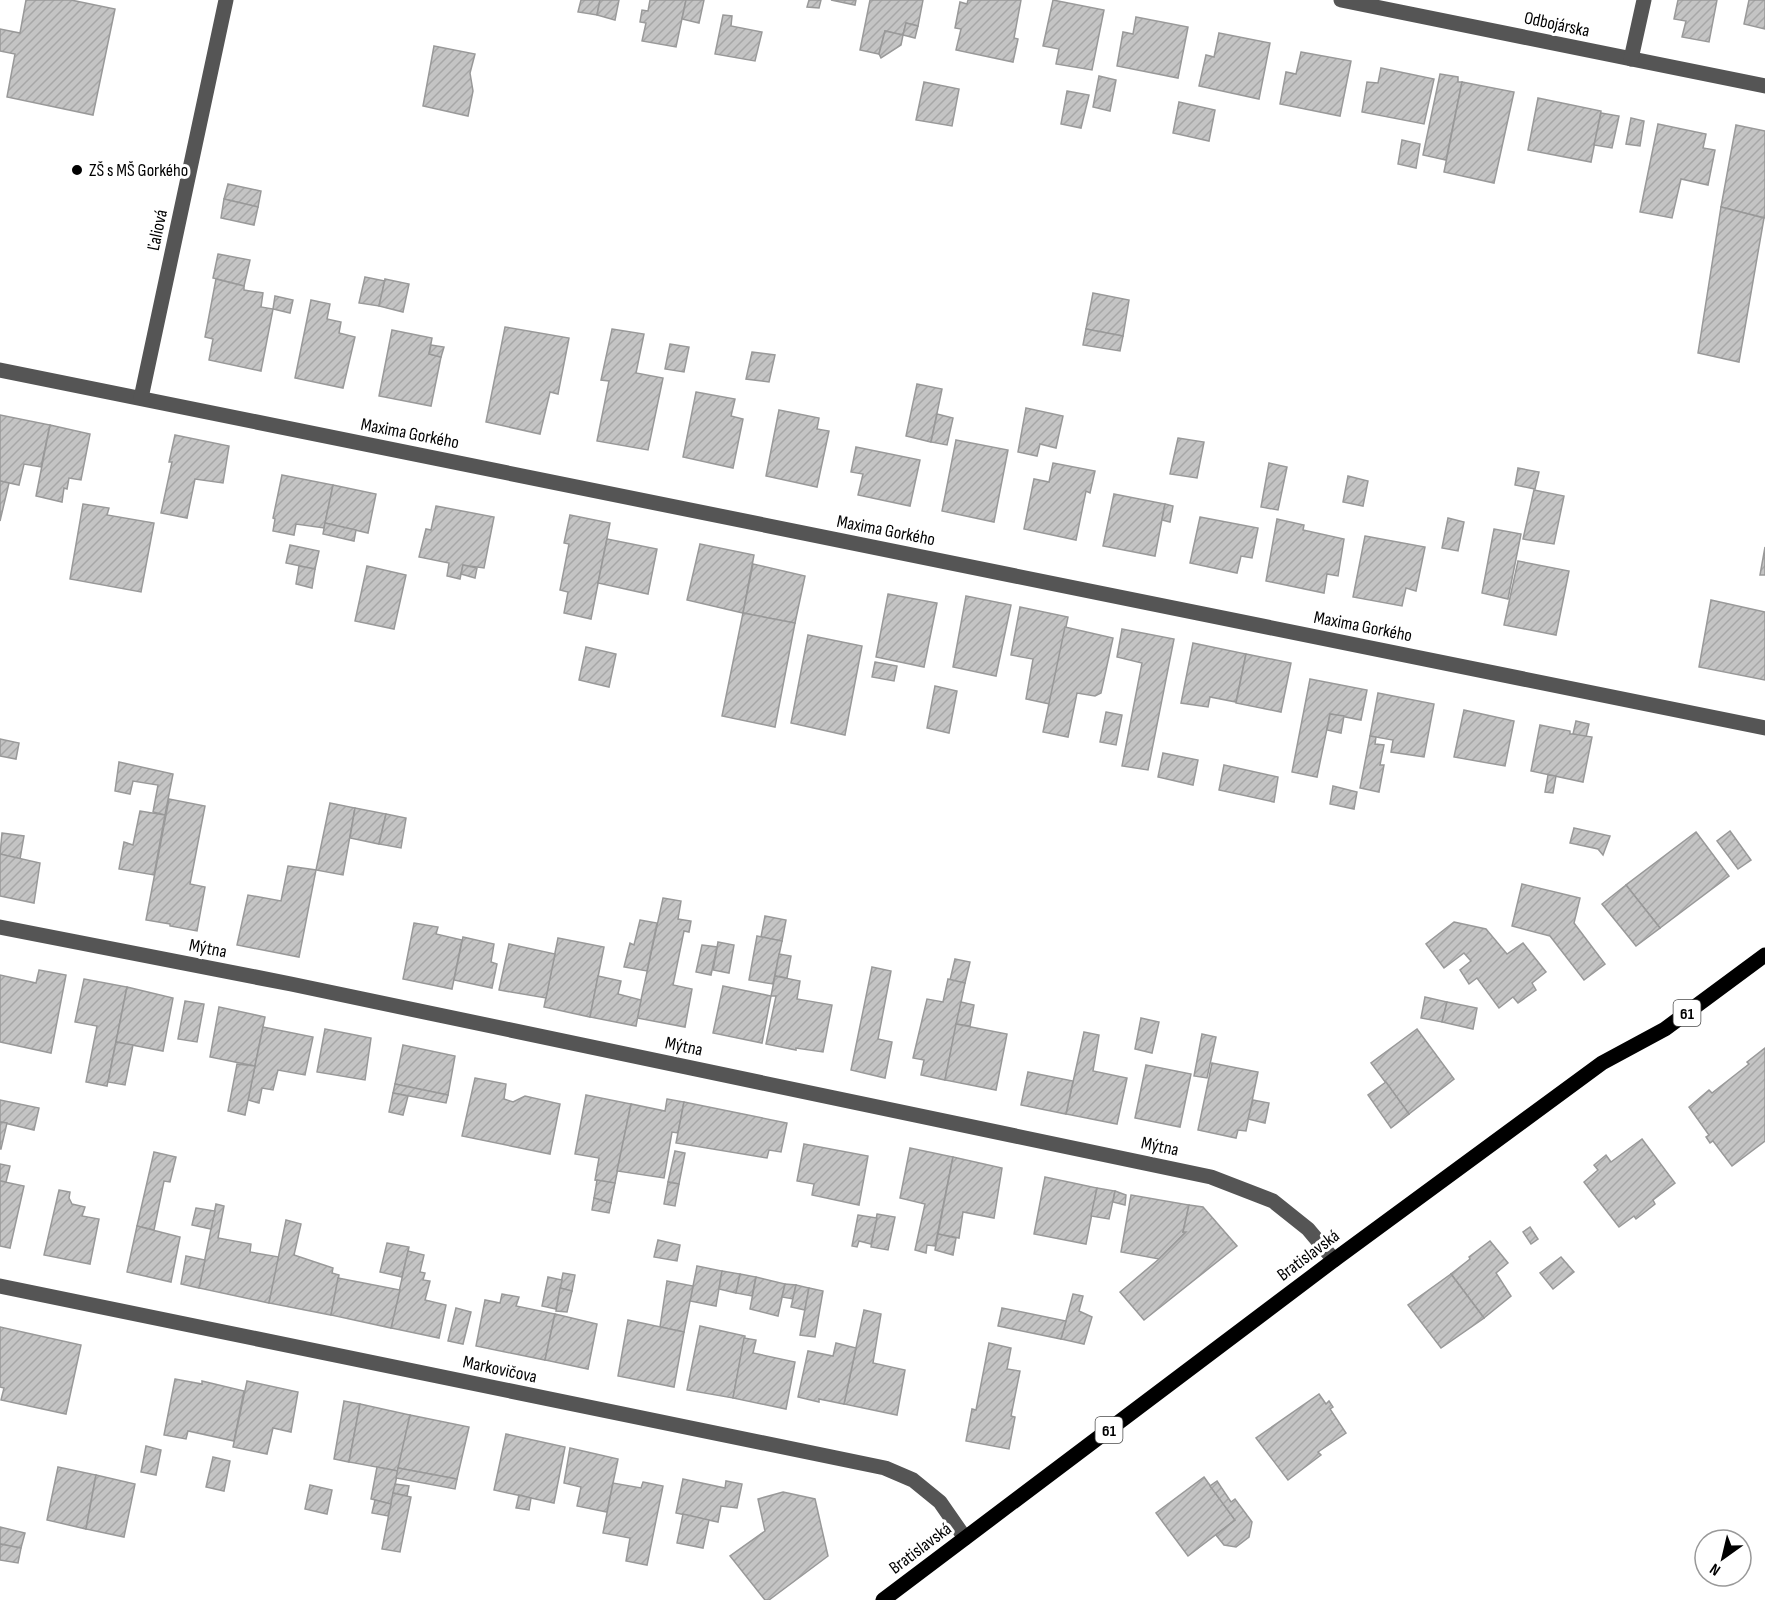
<svg xmlns="http://www.w3.org/2000/svg" width="1765" height="1600" font-family="'Sofia Sans Condensed',sans-serif">
<style>
.building{fill:url(#building-hatch);stroke:#999;stroke-width:1.5}
.lines{fill:none;stroke-linecap:round;stroke-linejoin:round}
.minor{stroke:#555;stroke-width:15}
.major{stroke:#000;stroke-width:15}
.poi-dot{fill:#000;stroke:#fff;stroke-width:2}
.labels{text-anchor:middle;stroke-width:6;stroke-linejoin:round;paint-order:stroke}
.shield{fill:#fff;stroke:#4c4c4c;stroke-width:1.5}
.shield-label{font-size:16px;font-weight:bold;fill:#000}
.street-label{font-size:18px;fill:#000;stroke:#fff}
.poi-label{font-size:18px;fill:#000;stroke:#fff;text-anchor:start}
</style>
<defs>
<pattern id="building-hatch" width="6" height="6" patternUnits="userSpaceOnUse" patternTransform="scale(1.5)"><rect width="6" height="6" fill="#c4c4c4"/><path d="M-1 1l2-2M0 6l6-6M5 7l2-2" fill="none" stroke="#a7a7a7"/></pattern>
</defs>
<rect width="100%" height="100%" fill="#fff"/>
<g class="building">
<polygon points="26,0 71,0 115,9 93,115 7,97 15,54 0,51 0,29 20,33"/>
<polygon points="581,0 600,0 597,15 578,12"/>
<polygon points="600,0 619,0 615,20 597,15"/>
<polygon points="650,0 686,0 676,47 642,41 646,23 640,22 642,10 648,11"/>
<polygon points="686,0 704,0 699,23 682,19"/>
<polygon points="809,0 821,0 819,8 807,7"/>
<polygon points="831,0 856,0 855,5"/>
<polygon points="870,0 923,0 918,26 906,23 903,35 885,31 879,54 860,50"/>
<polygon points="968,0 1021,0 1014,38 1018,39 1013,62 956,50 961,29 955,28 960,2 967,4"/>
<polygon points="1053,0 1104,10 1092,70 1056,64 1059,49 1043,46"/>
<polygon points="1678,0 1717,0 1709,42 1682,37 1686,21 1674,19"/>
<polygon points="1749,0 1765,0 1765,29 1744,24"/>
<polygon points="723,15 732,16 731,26 762,32 755,61 715,54"/>
<polygon points="1136,17 1188,27 1178,78 1117,66 1123,32 1133,34"/>
<polygon points="906,23 918,26 915,38 903,35"/>
<polygon points="885,31 903,35 901,45 881,58 879,54"/>
<polygon points="1219,33 1270,43 1259,99 1199,86 1206,55 1214,57"/>
<polygon points="434,46 475,54 470,73 473,91 468,116 423,106"/>
<polygon points="1301,52 1351,61 1340,116 1280,104 1286,72 1296,74"/>
<polygon points="1381,68 1434,79 1424,124 1362,112 1367,82 1378,83"/>
<polygon points="1440,74 1458,77 1458,82 1462,82 1446,160 1423,155"/>
<polygon points="1099,76 1116,80 1110,111 1093,107"/>
<polygon points="924,82 959,89 952,126 916,120"/>
<polygon points="1462,82 1514,92 1494,183 1444,172"/>
<polygon points="1067,91 1089,95 1081,128 1061,124"/>
<polygon points="1538,98 1601,111 1591,162 1528,150"/>
<polygon points="1179,102 1215,110 1209,141 1173,133"/>
<polygon points="1601,113 1619,116 1612,148 1594,145"/>
<polygon points="1631,118 1644,121 1640,146 1626,144"/>
<polygon points="1658,124 1706,134 1703,148 1715,150 1708,185 1681,179 1672,218 1640,212"/>
<polygon points="1736,125 1765,131 1765,218 1721,207"/>
<polygon points="1402,140 1420,144 1416,168 1398,164"/>
<polygon points="228,184 261,191 258,207 224,199"/>
<polygon points="224,199 258,207 254,225 221,218"/>
<polygon points="1721,207 1764,218 1739,362 1698,353"/>
<polygon points="218,254 250,260 244,286 213,278"/>
<polygon points="365,277 385,281 379,306 359,303"/>
<polygon points="216,279 244,286 244,290 263,293 261,307 273,309 261,371 209,360 213,339 205,337"/>
<polygon points="385,279 409,284 403,312 379,306"/>
<polygon points="1093,293 1129,300 1123,336 1086,329"/>
<polygon points="275,296 293,300 290,313 273,309"/>
<polygon points="311,300 330,304 327,319 341,322 339,333 355,337 343,388 295,378"/>
<polygon points="505,327 569,338 558,394 550,392 540,434 486,422"/>
<polygon points="612,329 644,334 636,373 663,378 648,450 597,441 609,381 601,380"/>
<polygon points="1086,329 1123,336 1120,351 1083,345"/>
<polygon points="392,330 432,338 429,354 441,357 431,406 379,396"/>
<polygon points="670,344 689,347 684,372 665,369"/>
<polygon points="431,345 444,347 441,357 429,354"/>
<polygon points="752,352 775,355 769,382 746,379"/>
<polygon points="917,384 942,389 931,442 906,436"/>
<polygon points="696,392 735,399 731,416 743,419 733,468 683,457"/>
<polygon points="1026,408 1063,416 1056,448 1040,444 1037,456 1018,452"/>
<polygon points="779,410 819,418 817,429 829,431 817,487 766,476"/>
<polygon points="937,414 953,418 947,445 931,442"/>
<polygon points="0,415 50,425 41,467 24,464 19,485 0,481"/>
<polygon points="50,425 90,434 81,480 69,478 67,489 64,488 62,502 36,496"/>
<polygon points="175,435 229,446 223,483 195,479 187,518 161,513 172,462 169,462"/>
<polygon points="1178,438 1204,442 1197,478 1170,474"/>
<polygon points="956,440 1008,450 994,522 942,511"/>
<polygon points="856,447 920,460 910,506 858,495 863,474 851,472"/>
<polygon points="1053,463 1095,471 1090,493 1086,491 1076,540 1024,529 1034,479 1049,482"/>
<polygon points="1269,463 1287,467 1278,510 1261,507"/>
<polygon points="1518,468 1539,472 1535,489 1515,485"/>
<polygon points="282,475 333,485 324,528 296,524 294,535 273,531 275,519 273,518"/>
<polygon points="1348,476 1368,481 1363,506 1343,502"/>
<polygon points="0,481 9,483 0,521"/>
<polygon points="333,485 376,494 368,533 325,523"/>
<polygon points="1534,490 1564,496 1554,544 1523,539"/>
<polygon points="1114,494 1165,504 1155,556 1103,546"/>
<polygon points="83,504 109,508 107,515 154,523 141,592 70,579"/>
<polygon points="1165,504 1173,506 1170,522 1162,520"/>
<polygon points="436,506 494,517 484,568 463,565 460,579 447,576 449,563 419,557 426,529 431,530"/>
<polygon points="570,515 610,523 591,619 564,613 568,592 560,590 569,544 564,543"/>
<polygon points="1200,517 1258,528 1252,558 1241,556 1237,573 1190,563"/>
<polygon points="1448,518 1464,522 1458,551 1442,548"/>
<polygon points="1277,519 1304,525 1303,530 1344,539 1338,576 1327,574 1324,593 1266,581"/>
<polygon points="325,523 356,530 354,541 323,534"/>
<polygon points="1494,529 1521,534 1508,599 1482,593"/>
<polygon points="1365,536 1425,547 1416,591 1406,588 1402,606 1353,597"/>
<polygon points="607,539 657,549 648,594 598,583"/>
<polygon points="700,544 754,555 743,613 687,600"/>
<polygon points="290,545 319,551 315,569 286,563"/>
<polygon points="1765,547 1765,575 1760,575"/>
<polygon points="1518,561 1569,571 1556,635 1504,625"/>
<polygon points="753,564 805,576 795,623 743,613"/>
<polygon points="463,565 477,568 475,578 461,574"/>
<polygon points="299,566 315,569 312,588 296,584"/>
<polygon points="367,566 406,575 394,629 355,621"/>
<polygon points="888,594 937,603 924,667 876,657"/>
<polygon points="966,596 1011,605 996,676 953,667"/>
<polygon points="1711,600 1765,612 1765,680 1699,667"/>
<polygon points="1020,607 1068,617 1050,704 1026,699 1033,659 1011,655"/>
<polygon points="743,613 795,623 775,727 722,716"/>
<polygon points="1065,627 1113,638 1101,693 1095,696 1077,693 1068,737 1043,732"/>
<polygon points="1122,629 1174,639 1148,770 1122,766 1142,663 1117,657"/>
<polygon points="808,635 862,646 845,735 791,723"/>
<polygon points="1193,643 1246,654 1236,702 1210,697 1208,707 1181,703"/>
<polygon points="586,647 616,654 609,687 579,680"/>
<polygon points="1246,654 1291,663 1281,712 1236,703"/>
<polygon points="875,662 897,666 894,681 872,677"/>
<polygon points="1310,679 1367,690 1361,720 1330,714 1317,777 1292,772"/>
<polygon points="935,686 957,691 949,733 927,728"/>
<polygon points="1378,693 1434,704 1424,757 1391,752 1393,740 1370,736"/>
<polygon points="1464,710 1514,721 1505,766 1454,757"/>
<polygon points="1106,712 1122,715 1116,745 1100,742"/>
<polygon points="1330,714 1344,716 1341,733 1327,730"/>
<polygon points="1576,721 1589,724 1586,737 1573,734"/>
<polygon points="1540,725 1570,731 1570,734 1573,734 1592,737 1583,782 1531,771"/>
<polygon points="1370,736 1376,737 1375,744 1384,745 1380,765 1384,765 1379,792 1360,788"/>
<polygon points="0,739 19,743 16,759 0,756"/>
<polygon points="1163,753 1198,760 1193,785 1158,777"/>
<polygon points="119,762 173,774 165,815 153,812 158,785 133,781 130,794 115,791"/>
<polygon points="1224,765 1278,777 1274,802 1219,790"/>
<polygon points="1548,775 1556,776 1553,793 1545,792"/>
<polygon points="1333,786 1357,792 1354,809 1330,804"/>
<polygon points="169,799 205,806 190,884 205,887 197,931 170,926 170,924 146,920"/>
<polygon points="330,803 355,808 343,875 316,870"/>
<polygon points="355,808 386,814 379,844 350,838"/>
<polygon points="140,811 165,815 154,875 119,869 124,842 133,845"/>
<polygon points="386,814 406,818 401,848 379,844"/>
<polygon points="1574,828 1610,836 1603,855 1598,849 1570,843"/>
<polygon points="1730,831 1751,860 1738,869 1717,841"/>
<polygon points="1696,832 1729,876 1660,928 1626,885"/>
<polygon points="2,833 24,836 20,859 0,854"/>
<polygon points="0,854 40,863 34,903 0,896"/>
<polygon points="288,866 316,870 299,957 237,945 248,895 281,901"/>
<polygon points="1522,884 1580,898 1574,923 1605,964 1584,980 1550,936 1512,926"/>
<polygon points="1626,885 1660,928 1636,946 1602,904"/>
<polygon points="663,898 681,901 678,919 691,921 689,932 684,931 673,985 692,989 685,1027 637,1018"/>
<polygon points="765,916 786,920 782,941 761,937"/>
<polygon points="640,920 657,923 647,971 624,967 630,943 634,945"/>
<polygon points="1454,922 1486,929 1507,954 1523,943 1546,972 1532,983 1536,990 1518,1003 1513,997 1499,1008 1477,978 1469,984 1460,970 1471,961 1464,953 1444,968 1426,944"/>
<polygon points="414,923 438,927 436,934 462,940 452,989 403,979"/>
<polygon points="757,936 782,941 773,984 749,980"/>
<polygon points="463,937 494,944 491,962 497,964 492,988 454,980"/>
<polygon points="558,938 604,947 590,1017 544,1007"/>
<polygon points="718,942 734,945 729,973 713,970"/>
<polygon points="509,944 555,954 546,998 499,990"/>
<polygon points="702,945 717,947 711,975 696,972"/>
<polygon points="779,954 791,956 787,978 775,976"/>
<polygon points="955,959 970,962 965,983 950,980"/>
<polygon points="872,967 891,971 878,1039 892,1042 885,1078 851,1070"/>
<polygon points="39,970 66,975 51,1053 0,1042 0,975 36,983"/>
<polygon points="598,976 621,981 618,994 641,1000 636,1026 590,1017"/>
<polygon points="775,976 800,981 797,999 832,1005 823,1052 796,1048 796,1050 766,1044 776,996 771,996"/>
<polygon points="84,979 127,987 107,1086 86,1082 97,1026 75,1022"/>
<polygon points="948,979 965,983 945,1080 921,1075 924,1060 913,1058 927,999 943,1002"/>
<polygon points="723,986 771,996 762,1043 713,1033"/>
<polygon points="127,987 173,998 163,1051 116,1042"/>
<polygon points="1425,997 1447,1002 1442,1022 1421,1018"/>
<polygon points="185,1001 204,1004 197,1042 178,1039"/>
<polygon points="961,1002 974,1005 970,1026 956,1024"/>
<polygon points="1447,1002 1477,1008 1473,1029 1442,1022"/>
<polygon points="219,1007 265,1017 255,1066 210,1057"/>
<polygon points="1141,1018 1159,1022 1152,1053 1135,1049"/>
<polygon points="956,1024 1007,1034 996,1090 945,1080"/>
<polygon points="263,1027 313,1037 305,1075 278,1070 273,1090 262,1088 259,1103 248,1100"/>
<polygon points="325,1029 371,1038 365,1080 317,1072"/>
<polygon points="1417,1029 1454,1079 1409,1114 1371,1063"/>
<polygon points="1084,1032 1099,1035 1093,1071 1127,1078 1117,1124 1066,1114"/>
<polygon points="1202,1034 1216,1037 1207,1078 1194,1076"/>
<polygon points="116,1042 133,1045 125,1085 108,1082"/>
<polygon points="403,1045 455,1056 448,1095 395,1084"/>
<polygon points="1765,1048 1765,1141 1732,1166 1713,1141 1710,1143 1706,1137 1709,1135 1689,1107 1709,1090 1712,1093 1749,1064 1747,1062"/>
<polygon points="1212,1063 1258,1072 1246,1131 1238,1130 1236,1138 1198,1130"/>
<polygon points="237,1064 255,1066 245,1115 228,1111"/>
<polygon points="1146,1065 1191,1074 1180,1127 1135,1118"/>
<polygon points="1028,1072 1073,1081 1066,1114 1021,1105"/>
<polygon points="475,1078 506,1084 504,1099 513,1102 525,1096 560,1104 550,1154 462,1136"/>
<polygon points="1386,1082 1409,1114 1391,1128 1368,1095"/>
<polygon points="395,1084 448,1095 446,1103 393,1093"/>
<polygon points="393,1093 408,1096 403,1115 389,1112"/>
<polygon points="586,1095 631,1104 615,1183 595,1180 599,1158 575,1154"/>
<polygon points="667,1099 684,1102 678,1133 672,1132 664,1178 617,1171 631,1104 665,1111"/>
<polygon points="0,1100 39,1108 34,1130 0,1122"/>
<polygon points="1253,1100 1269,1103 1265,1123 1248,1119"/>
<polygon points="684,1102 787,1123 781,1152 769,1150 767,1158 676,1143"/>
<polygon points="0,1122 7,1123 1,1149 0,1149"/>
<polygon points="1642,1139 1675,1183 1653,1200 1655,1204 1636,1219 1634,1216 1619,1227 1584,1182 1598,1170 1594,1165 1606,1155 1611,1162"/>
<polygon points="804,1144 868,1156 859,1205 812,1195 814,1184 797,1181"/>
<polygon points="910,1148 953,1157 935,1246 927,1245 926,1253 915,1250 925,1204 900,1198"/>
<polygon points="675,1151 685,1153 679,1184 668,1182"/>
<polygon points="154,1152 176,1157 170,1182 164,1181 154,1230 137,1226"/>
<polygon points="953,1157 1002,1168 994,1218 963,1212 959,1238 938,1234"/>
<polygon points="0,1164 10,1166 6,1182 0,1181"/>
<polygon points="1045,1177 1097,1188 1086,1244 1034,1234"/>
<polygon points="597,1180 615,1183 611,1203 594,1198"/>
<polygon points="0,1181 24,1186 10,1248 0,1246"/>
<polygon points="668,1182 679,1184 675,1206 664,1204"/>
<polygon points="1097,1188 1115,1191 1109,1219 1091,1216"/>
<polygon points="59,1190 70,1192 69,1198 72,1204 85,1207 82,1216 99,1219 90,1264 44,1255"/>
<polygon points="1115,1191 1126,1195 1125,1205 1113,1202"/>
<polygon points="1131,1195 1189,1205 1183,1232 1186,1232 1159,1259 1121,1252"/>
<polygon points="594,1198 611,1203 609,1213 592,1210"/>
<polygon points="216,1204 224,1206 218,1238 251,1244 250,1252 279,1257 269,1303 199,1288"/>
<polygon points="1189,1205 1203,1207 1237,1246 1144,1320 1120,1292 1159,1259 1186,1232 1183,1232"/>
<polygon points="196,1208 215,1211 211,1229 192,1225"/>
<polygon points="877,1214 895,1217 888,1250 871,1247"/>
<polygon points="858,1215 877,1218 871,1244 859,1241 857,1247 852,1246"/>
<polygon points="286,1220 301,1224 294,1255 333,1268 332,1273 339,1275 331,1315 269,1303"/>
<polygon points="137,1226 180,1237 171,1282 127,1272"/>
<polygon points="1530,1227 1538,1239 1531,1244 1523,1232"/>
<polygon points="938,1234 956,1238 953,1255 935,1250"/>
<polygon points="658,1240 680,1245 677,1261 654,1257"/>
<polygon points="1490,1241 1508,1263 1496,1273 1511,1296 1484,1318 1451,1274 1470,1259 1469,1257"/>
<polygon points="387,1243 409,1247 402,1277 380,1272"/>
<polygon points="408,1251 424,1255 420,1272 425,1273 423,1280 430,1281 425,1300 446,1305 439,1338 391,1328"/>
<polygon points="186,1256 205,1260 199,1288 181,1284"/>
<polygon points="1561,1257 1574,1272 1553,1289 1540,1273"/>
<polygon points="697,1266 722,1271 716,1306 690,1301"/>
<polygon points="722,1271 740,1274 736,1293 719,1289"/>
<polygon points="563,1273 575,1275 572,1291 560,1288"/>
<polygon points="740,1274 756,1277 752,1296 736,1293"/>
<polygon points="1451,1274 1484,1318 1441,1348 1408,1305"/>
<polygon points="548,1277 562,1280 556,1309 542,1306"/>
<polygon points="756,1277 785,1284 778,1316 750,1309"/>
<polygon points="338,1278 400,1290 391,1328 331,1315"/>
<polygon points="667,1281 693,1286 684,1332 660,1327"/>
<polygon points="785,1284 796,1285 793,1299 782,1297"/>
<polygon points="796,1285 809,1288 805,1310 791,1307"/>
<polygon points="560,1288 572,1291 567,1312 556,1311"/>
<polygon points="809,1288 823,1291 815,1337 800,1335"/>
<polygon points="502,1294 519,1297 516,1306 555,1314 545,1360 476,1346 485,1300 500,1303"/>
<polygon points="1073,1294 1083,1296 1079,1311 1092,1317 1084,1344 1061,1339"/>
<polygon points="456,1308 471,1312 463,1344 448,1341"/>
<polygon points="1002,1308 1066,1321 1061,1339 998,1326"/>
<polygon points="864,1310 881,1314 873,1363 905,1370 897,1415 844,1404"/>
<polygon points="555,1314 597,1324 588,1369 545,1360"/>
<polygon points="628,1320 684,1332 674,1387 618,1376"/>
<polygon points="700,1326 745,1336 733,1398 687,1390"/>
<polygon points="0,1327 81,1345 66,1414 1,1400 4,1388 0,1387"/>
<polygon points="744,1338 756,1340 753,1353 795,1362 786,1409 733,1398"/>
<polygon points="836,1343 856,1348 844,1404 819,1399 819,1402 798,1397 808,1351 833,1356"/>
<polygon points="989,1343 1011,1348 1007,1369 1020,1371 1011,1416 1015,1417 1009,1449 966,1441 972,1409 976,1410"/>
<polygon points="175,1379 202,1384 202,1381 244,1391 234,1441 188,1431 186,1439 164,1435"/>
<polygon points="247,1381 298,1392 291,1432 273,1428 267,1454 233,1447"/>
<polygon points="1319,1394 1326,1404 1329,1401 1333,1407 1330,1409 1346,1433 1318,1452 1321,1455 1288,1480 1256,1438"/>
<polygon points="344,1401 360,1404 349,1462 334,1459"/>
<polygon points="360,1404 410,1415 398,1471 349,1462"/>
<polygon points="410,1415 469,1427 457,1479 398,1468"/>
<polygon points="506,1434 565,1447 554,1503 494,1490"/>
<polygon points="146,1446 161,1450 156,1475 141,1472"/>
<polygon points="570,1448 618,1459 607,1512 577,1506 581,1487 564,1483"/>
<polygon points="213,1457 230,1461 224,1491 206,1487"/>
<polygon points="58,1467 96,1475 86,1529 47,1520"/>
<polygon points="377,1467 398,1471 391,1504 371,1499"/>
<polygon points="398,1468 457,1479 455,1489 396,1478"/>
<polygon points="96,1475 135,1484 124,1537 86,1529"/>
<polygon points="1204,1477 1235,1520 1188,1556 1156,1513"/>
<polygon points="683,1479 725,1488 726,1481 742,1484 737,1508 721,1506 718,1522 676,1513"/>
<polygon points="1217,1481 1231,1502 1235,1499 1252,1522 1249,1537 1236,1547 1224,1545 1216,1535 1235,1520 1210,1486"/>
<polygon points="643,1482 663,1486 647,1565 626,1561 630,1538 603,1533 613,1483 641,1488"/>
<polygon points="395,1484 409,1486 407,1496 393,1493"/>
<polygon points="310,1485 332,1490 327,1514 305,1509"/>
<polygon points="783,1492 815,1499 828,1556 769,1600 765,1600 730,1556 765,1531 758,1499"/>
<polygon points="393,1493 411,1497 400,1552 382,1549"/>
<polygon points="519,1495 531,1498 529,1510 516,1508"/>
<polygon points="375,1500 391,1504 388,1516 372,1513"/>
<polygon points="683,1514 709,1520 703,1548 677,1543"/>
<polygon points="0,1527 25,1533 21,1548 0,1544"/>
<polygon points="0,1544 21,1548 18,1563 0,1560"/>
</g>
<g class="lines">
<g class="minor">
<polyline points="1341,0 1765,86"/>
<polyline points="1631,59 1644,0"/>
<polyline points="0,370 1765,728"/>
<polyline points="141,398 226,0"/>
<polyline points="0,927 291,984 1211,1177 1273,1201 1308,1229 1334,1260"/>
<polyline points="0,1286 885,1468 913,1480 940,1502 965,1538"/>
</g>
<polyline class="major" points="883,1600 1334,1260 1602,1063 1665,1029 1765,955"/>
</g>
<circle class="poi-dot" cx="77" cy="170" r="6"/>
<g class="labels">
<g class="shield">
<rect x="1673.5" y="1000" width="27" height="26" rx="4.5"/>
<rect x="1095.5" y="1417" width="27" height="26" rx="4.5"/>
</g>
<g class="shield-label">
<text x="1687" y="1019">61</text>
<text x="1109" y="1436">61</text>
</g>
<g class="street-label">
<text transform="translate(1557 24) rotate(12)" y="6">Odbojárska</text>
<text transform="translate(157 230) rotate(-78)" y="6">Ľaliová</text>
<text transform="translate(410 433) rotate(11)" y="6">Maxima Gorkého</text>
<text transform="translate(886 530) rotate(11)" y="6">Maxima Gorkého</text>
<text transform="translate(1363 626) rotate(11)" y="6">Maxima Gorkého</text>
<text transform="translate(208 948) rotate(11)" y="6">Mýtna</text>
<text transform="translate(684 1046) rotate(12)" y="6">Mýtna</text>
<text transform="translate(1160 1146) rotate(12)" y="6">Mýtna</text>
<text transform="translate(1308 1255) rotate(-37)" y="6">Bratislavská</text>
<text transform="translate(500 1369) rotate(12)" y="6">Markovičova</text>
<text transform="translate(920 1548) rotate(-37)" y="6">Bratislavská</text>
</g>
<g class="poi-label">
<text x="89" y="176">ZŠ s MŠ Gorkého</text>
</g>
</g>
<g transform="translate(1723 1558) rotate(214)"><circle r="28" fill="#ffffff" stroke="#999999" stroke-width="1.5"/>
<path d="M0-4.5L10 22L0 15L-10 22Z" fill="#000000"/>
<text y="-9" font-size="16" font-weight="bold" text-anchor="middle" fill="#000000">N</text>
</g>
</svg>
